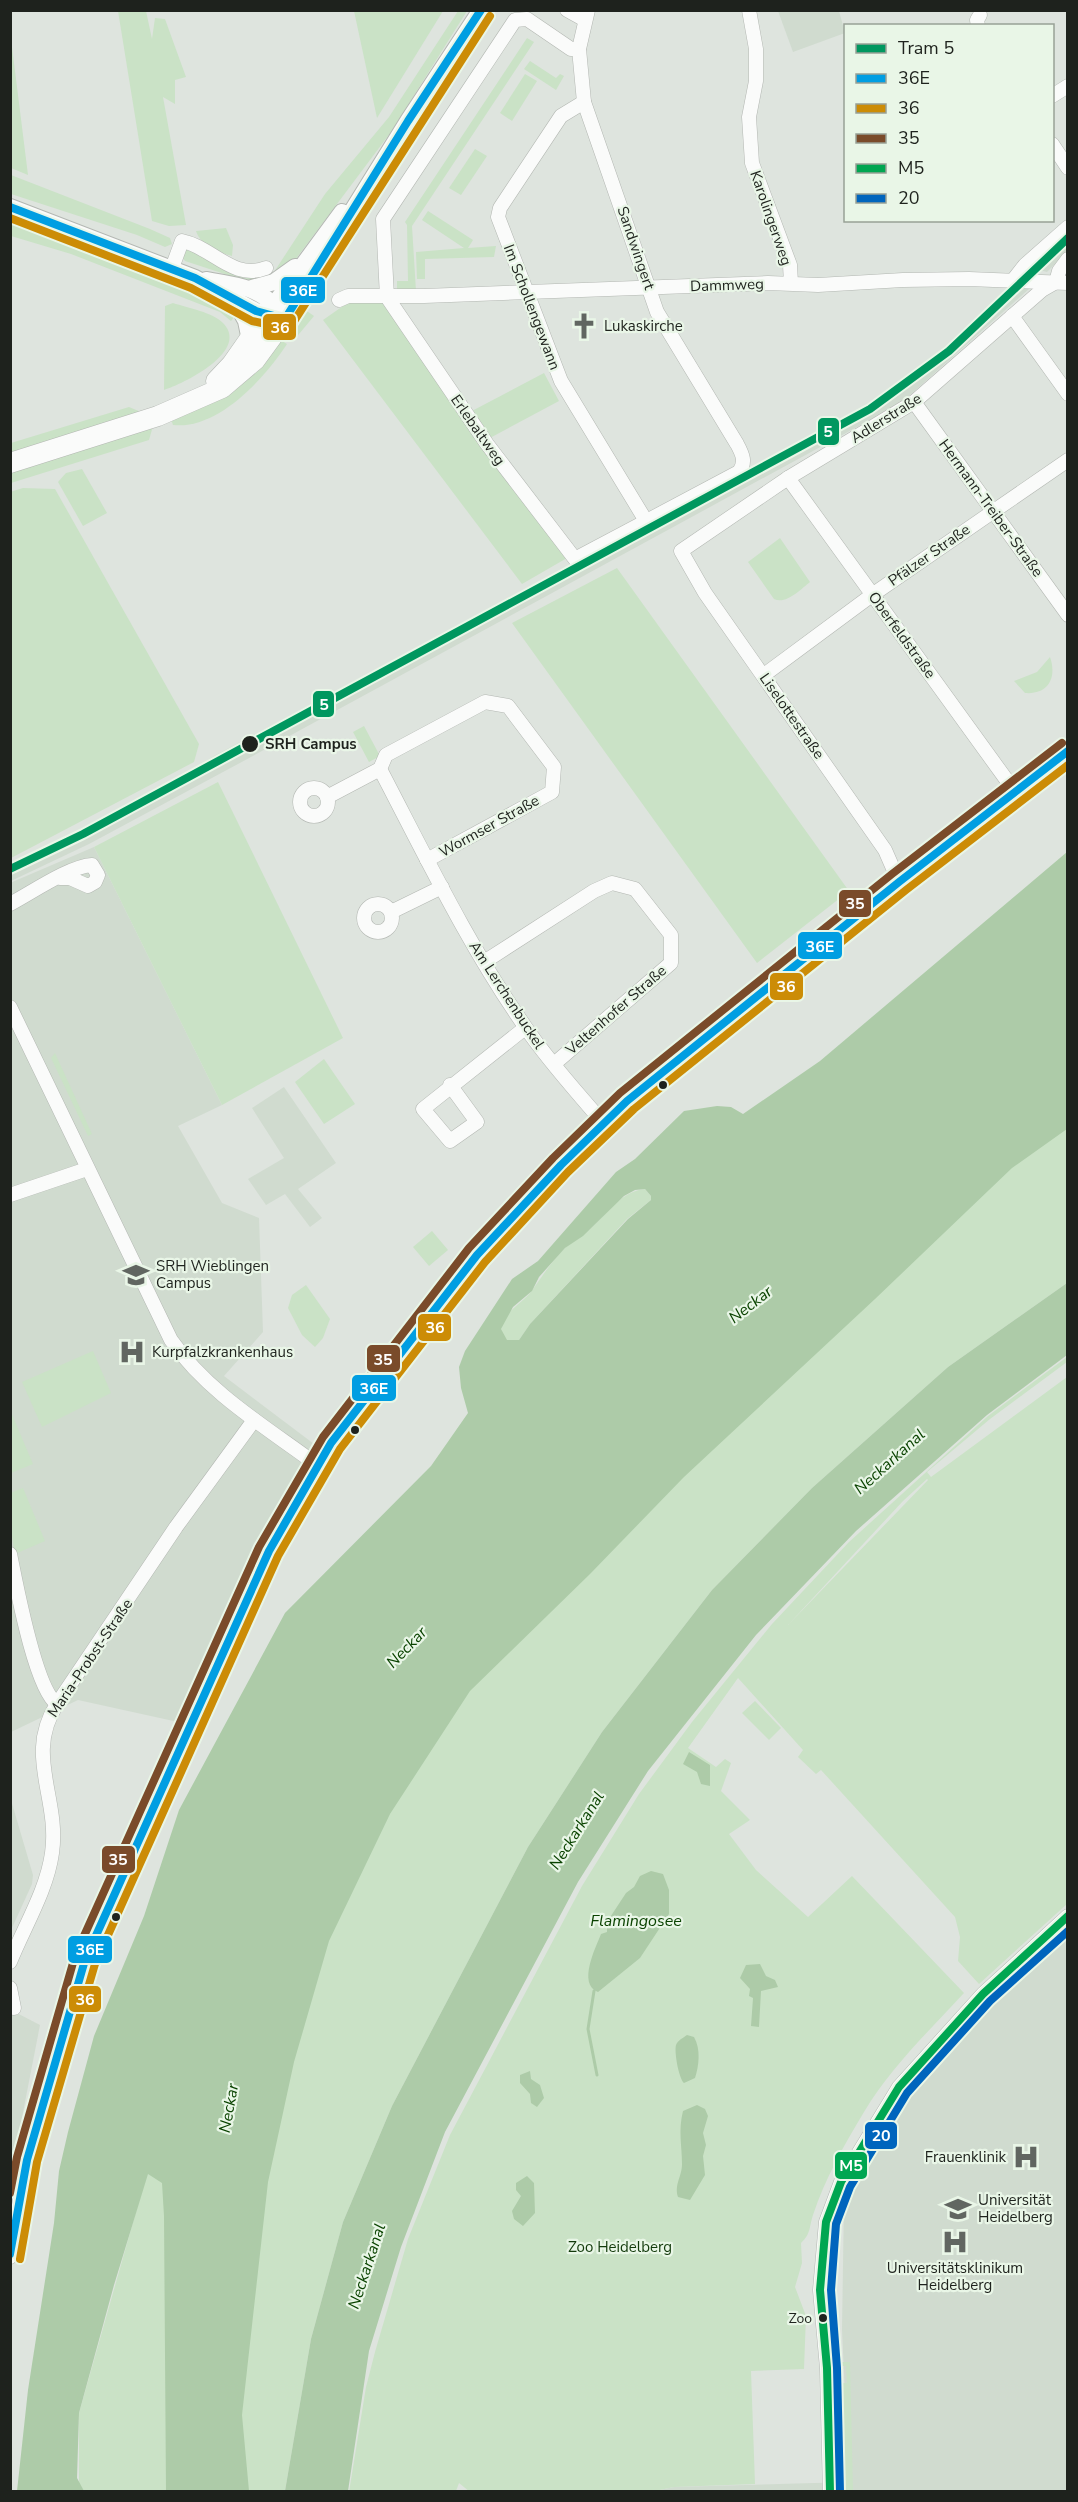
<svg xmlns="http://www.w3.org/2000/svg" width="1078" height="2502" font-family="'Nunito Sans',sans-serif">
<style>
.built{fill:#d0dbcf}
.green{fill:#cae2c6;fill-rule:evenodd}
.water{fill:#adcba8;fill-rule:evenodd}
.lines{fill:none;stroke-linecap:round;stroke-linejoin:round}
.stream{stroke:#adcba8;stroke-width:3}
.minor-casing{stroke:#b3b7b2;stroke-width:15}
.major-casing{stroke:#b3b7b2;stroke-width:18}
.highway-casing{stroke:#b3b7b2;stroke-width:21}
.minor{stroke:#fafbfa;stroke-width:14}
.major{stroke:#fafbfa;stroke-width:16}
.highway{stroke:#fafbfa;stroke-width:20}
.bus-1-casing{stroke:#e9f6e7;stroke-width:12}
.bus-2-casing{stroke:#e9f6e7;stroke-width:12}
.bus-3-casing{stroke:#e9f6e7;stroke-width:12}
.bus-4-casing{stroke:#e9f6e7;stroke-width:12}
.bus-5-casing{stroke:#e9f6e7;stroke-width:12}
.bus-1{stroke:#009ee2;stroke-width:8}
.bus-2{stroke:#cc8c06;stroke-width:8}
.bus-3{stroke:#7a4b2a;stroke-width:8}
.bus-4{stroke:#00a651;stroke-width:8}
.bus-5{stroke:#0065bd;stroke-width:8}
.tram-1-casing{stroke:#e9f6e7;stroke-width:12}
.tram-1{stroke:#00975f;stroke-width:8}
.stop-dot{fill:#1e221d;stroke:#e9f6e7;stroke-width:2}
.labels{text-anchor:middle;stroke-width:4.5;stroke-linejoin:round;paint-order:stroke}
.bus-label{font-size:14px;fill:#1e221d;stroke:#e9f6e7;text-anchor:end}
.street-label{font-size:15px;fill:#1e221d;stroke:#e9f6e7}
.poi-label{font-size:15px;fill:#1e221d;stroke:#e9f6e7;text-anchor:start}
.stop-label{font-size:15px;font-weight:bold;fill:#1e221d;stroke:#e9f6e7;text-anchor:start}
.park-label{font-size:15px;fill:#123a0b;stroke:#e9f6e7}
.water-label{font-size:16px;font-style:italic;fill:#0a4301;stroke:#e9f6e7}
.line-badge{stroke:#e9f6e7;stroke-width:2}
.badge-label{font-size:16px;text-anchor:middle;font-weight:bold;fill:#fff}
</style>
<rect width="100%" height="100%" fill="#dee4de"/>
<g class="built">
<polygon points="778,11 839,11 845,33 793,52"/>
<polygon points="1067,234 1067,252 1047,272 1032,268"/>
<polygon points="1011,288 1029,289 901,403 251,757 89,844 11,881 11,864 173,782 214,756 858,412 929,365"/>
<polygon points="94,847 222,1105 178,1126 222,1203 259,1218 263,1332 224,1376 314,1444 295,1474 178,1722 78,1700 11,1732 10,883"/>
<polygon points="284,1087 336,1163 298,1189 322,1218 310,1227 285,1194 266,1205 248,1179 284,1158 252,1108"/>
<polygon points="11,1800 33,1875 32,1884 11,1930"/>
<polygon points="1067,1926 1067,2491 650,2492 674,2487 849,2482 842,2330 844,2200 862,2169 871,2139 1019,1968"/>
<polygon points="11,2010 40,2025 11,2174"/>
</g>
<g class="green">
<polygon points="118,11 146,11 152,39 155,18 165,19 186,77 175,80 175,104 163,97 186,225 169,226 152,221"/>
<polygon points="354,11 443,11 377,118"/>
<polygon points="458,11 467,11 391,132 289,268 274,272 325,194 389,117"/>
<polygon points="527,38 534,42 412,226 416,291 397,292 397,281 408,281 407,225 405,222"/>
<polygon points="11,39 28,175 11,168"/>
<polygon points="530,61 556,78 560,74 564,76 556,90 524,69"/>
<polygon points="525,74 537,81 512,121 500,113"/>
<polygon points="475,149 487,156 461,195 449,188"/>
<polygon points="11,175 150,229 170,238 172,244 165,247 137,235 11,194"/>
<polygon points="428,211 473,240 468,248 496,246 494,257 425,259 425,279 417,279 416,252 464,248 422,220"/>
<polygon points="11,220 35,227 216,303 235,316 231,321 220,312 71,254 11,236"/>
<path d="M226,228L233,245L232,256C218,252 201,246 196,231Z"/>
<path d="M185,248H191C213,265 235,279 264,277L267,280L246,281L185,261L182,257Z"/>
<polygon points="353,299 385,299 567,558 522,584 323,320"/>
<path d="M173,303C188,308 213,312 224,324C249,352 183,384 164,390L165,306Z"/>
<polygon points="301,307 314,316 294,340 282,333"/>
<path d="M277,338L287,344C265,378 218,430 173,425L171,419Z"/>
<polygon points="544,373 559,401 488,439 470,412"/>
<polygon points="129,407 141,412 11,454 11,443"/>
<polygon points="153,426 149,440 11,483 11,471"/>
<polygon points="82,469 107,513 83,526 58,482 66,473"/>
<polygon points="23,488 55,489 199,744 194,762 11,858 10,492"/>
<path d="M780,538L810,582C801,589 786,605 774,599L748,562Z"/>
<polygon points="617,568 849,891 757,963 512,623"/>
<path d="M1050,657C1057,677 1049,695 1025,693L1014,681L1037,672Z"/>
<polygon points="364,726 380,756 369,762 353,732"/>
<polygon points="218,782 343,1038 222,1105 94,847"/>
<polygon points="1067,1023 1067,1283 948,1367 812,1488 712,1590 602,1732 528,1847 392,2106 343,2222 311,2339 285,2491 79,2491 79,2413 147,2173 299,1819"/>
<polygon points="55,1053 92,1134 88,1136 51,1058"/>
<polygon points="324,1059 355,1104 324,1124 295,1082"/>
<path d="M645,1189L651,1196V1200L627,1219L530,1324L519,1340L507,1341C504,1337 501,1334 501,1329C504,1310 524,1303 533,1289C543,1275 552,1261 564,1249C572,1241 582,1236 590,1229C607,1214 621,1191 645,1189Z"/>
<polygon points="432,1231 448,1250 429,1266 413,1247"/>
<polygon points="306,1285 330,1319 323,1338 315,1347 302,1335 288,1308 292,1295"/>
<polygon points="93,1351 111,1393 42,1427 22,1382"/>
<path d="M1067,1357V1362L990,1419L927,1472L931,1477L1067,1377V1904L979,1984L958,1961L960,1937L955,1917L821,1770L816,1774L798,1757L803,1750L738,1678L688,1748L716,1767L725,1759L731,1763L721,1791L750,1820L729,1834L756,1870L808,1917L852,1876L964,1993C929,2031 891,2067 864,2112C844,2145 825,2179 813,2215C809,2227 811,2234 801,2243L802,2263L795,2287L806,2316L804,2369L751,2371L755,2484L674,2487L650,2492H470L459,2483L456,2491L349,2492L366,2387L375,2352L408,2239L450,2135L582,1886L639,1794L692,1722L772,1624L849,1542L988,1416ZM927,1479L928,1480L788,1625L903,1501Z"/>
<polygon points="11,1412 33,1464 11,1473 10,1473"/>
<polygon points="23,1488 45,1541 15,1554 11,1531 10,1493"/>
<polygon points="755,1701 781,1728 769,1740 742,1713"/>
<polygon points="833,2362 850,2362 853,2491 843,2491 841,2383 847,2383 846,2366 833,2366"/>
</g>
<g class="water">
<path d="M1067,852V1129L1012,1168L875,1299L684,1477L590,1574L470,1691L390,1814L329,1941L294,2062L268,2182L242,2415L249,2491H166L164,2216L162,2183L148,2174L114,2285L79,2413L77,2478L84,2491H17L28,2390L54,2223L59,2171L68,2132L94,2036L144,1916L179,1810L285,1613L431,1466L468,1413L461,1388L459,1367L465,1351L512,1279L538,1261L616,1172L635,1159L684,1111L717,1106L731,1107L743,1114L820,1061ZM645,1189L651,1196V1200L628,1219L530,1324L519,1340H507L501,1329L513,1307L532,1291L539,1277L565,1248L583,1236L624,1196L635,1190Z"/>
<polygon points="1067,1283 1067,1355 987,1415 856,1531 756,1635 648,1771 578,1882 445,2132 401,2247 369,2351 348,2491 285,2491 311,2339 343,2222 392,2106 528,1847 602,1732 712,1590 812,1488 948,1367"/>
<polygon points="689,1752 710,1765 710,1786 701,1784 697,1772 683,1764"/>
<path d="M651,1871L663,1874L669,1890V1914L640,1958L598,1992C577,1984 596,1947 601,1934L607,1932V1922L626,1893L634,1887L640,1876Z"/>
<polygon points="760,1964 766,1976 775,1980 778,1987 761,1991 759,2027 751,2026 753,1998 749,1996 750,1989 740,1978 746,1965"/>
<path d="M687,2035L694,2037C701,2049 699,2066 695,2078L684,2083C679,2079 674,2052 676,2045C678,2040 683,2038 687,2035Z"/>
<polygon points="530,2071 531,2079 540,2085 544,2098 537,2107 531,2103 530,2094 520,2083 520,2075"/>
<path d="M697,2105L705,2109L708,2116L703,2133L706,2145L703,2156L705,2175L690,2200L678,2197C674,2184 682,2177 682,2164C682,2145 678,2131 683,2111Z"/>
<polygon points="527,2176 534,2183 535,2213 523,2226 514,2219 512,2211 521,2196 516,2190 516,2183"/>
</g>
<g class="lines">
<polyline class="stream" points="594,1991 588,2029 597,2075"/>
<g class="minor-casing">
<g id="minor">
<polyline points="567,10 585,20"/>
<polyline points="749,10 756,49 756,81 749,117 752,163 790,265 791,283"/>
<polyline points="978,26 977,20 980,15"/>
<polyline points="1052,96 1068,86"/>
<polyline points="584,102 561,116 500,208 498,217 561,381 646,521"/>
<polyline points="1052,144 1068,168"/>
<path d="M172,268L182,241C212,247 233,281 266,268"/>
<polyline points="1014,279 1025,265 1068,227"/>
<path d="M387,297L487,444L575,559L739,472C746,462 743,455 737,444L657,312L584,102L579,49L588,10"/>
<polyline points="387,297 383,219 515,20 527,19 571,49 579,49"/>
<polyline points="339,300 348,296 424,296 768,283 818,285 903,280 969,279 1068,283"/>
<polyline points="1012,316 1068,394"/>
<polyline points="914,402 1068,615"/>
<polyline points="788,478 1016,793"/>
<polyline points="764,675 872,595 1068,460"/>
<path d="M380,769C426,857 469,947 526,1028C549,1062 578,1093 604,1124"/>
<polyline points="380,769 386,755 485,702 508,706 554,767 552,792 427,860"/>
<circle cx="314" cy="802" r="14"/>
<polyline points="327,797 380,769"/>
<polyline points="899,882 885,850 705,593 681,551 788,478 914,402 1042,290 1056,282 1059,271 1068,259"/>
<circle cx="378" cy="918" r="14"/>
<path d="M10,904C31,893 70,866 92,865L98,875L95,882L88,886L70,878H60"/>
<polyline points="391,912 442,887"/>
<polyline points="484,962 594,891 612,883 635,889 671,935 671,963 554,1064"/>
<path d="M10,1007L171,1340C208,1393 266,1427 317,1465"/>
<polyline points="450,1085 477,1122 450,1141 423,1109 525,1028"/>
<polyline points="10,1195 87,1169"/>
<path d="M10,1554C16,1583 35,1689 57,1704"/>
<path d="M10,1962C24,1927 47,1890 52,1853C60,1798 24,1755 57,1704L176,1527L254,1420"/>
<polyline points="10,1988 14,2008"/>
<polyline points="10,2257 27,2160 85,1960 269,1551 331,1443 477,1255 561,1165 627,1101 899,882 1068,751"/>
<polyline points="830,2492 827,2368 820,2290 826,2222 841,2182 899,2087 983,1994 1068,1916"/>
</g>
</g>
<g class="major-casing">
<g id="major">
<polyline points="10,207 195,278 256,311 278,317"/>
<path d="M206,280C237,285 261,287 281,313"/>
<polyline points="252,288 274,282 295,267"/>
<polyline points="235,301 246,321 250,340"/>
<polyline points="267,314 342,212"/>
<polyline points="285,319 408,121 481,10"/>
</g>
</g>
<g class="highway-casing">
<g id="highway">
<polyline points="216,381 232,364 267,314"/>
<polyline points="10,463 158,416 222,388 255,360 285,319"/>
</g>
</g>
<use href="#minor" class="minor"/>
<use href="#major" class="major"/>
<use href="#highway" class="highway"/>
<g class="bus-1-casing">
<g id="bus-1">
<polyline points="10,207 195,278 256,311 285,319 408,121 481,10"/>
<polyline points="10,2254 27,2160 85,1960 269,1551 331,1443 477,1255 561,1165 627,1101 899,882 1068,751"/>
</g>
</g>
<g class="bus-2-casing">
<g id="bus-2">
<polyline points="10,218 191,288 252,321 289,329 490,16"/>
<polyline points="20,2259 37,2162 95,1964 278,1556 340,1449 485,1262 568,1172 634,1109 906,890 1068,765"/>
</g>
</g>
<g class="bus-3-casing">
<polyline id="bus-3" points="10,2193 17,2157 75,1956 259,1547 323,1437 469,1248 553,1158 620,1093 892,874 1062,743"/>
</g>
<g class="bus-4-casing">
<polyline id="bus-4" points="830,2492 827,2368 820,2290 826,2222 841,2182 899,2087 983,1994 1068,1916"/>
</g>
<g class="bus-5-casing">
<polyline id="bus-5" points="840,2492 837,2368 831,2290 836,2224 850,2187 907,2093 990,2001 1068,1931"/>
</g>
<use href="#bus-1" class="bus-1"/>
<use href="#bus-2" class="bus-2"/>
<use href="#bus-3" class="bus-3"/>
<use href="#bus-4" class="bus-4"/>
<use href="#bus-5" class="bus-5"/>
<g class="tram-1-casing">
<polyline id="tram-1" points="10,869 83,834 870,409 949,351 1068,238"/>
</g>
<use href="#tram-1" class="tram-1"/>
</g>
<defs>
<g id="church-bare" transform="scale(2.07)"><path d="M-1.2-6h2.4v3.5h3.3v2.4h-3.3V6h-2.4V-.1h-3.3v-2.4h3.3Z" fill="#616661" stroke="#e9f6e7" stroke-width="2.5" paint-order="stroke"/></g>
<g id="university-bare" transform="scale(2.07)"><path d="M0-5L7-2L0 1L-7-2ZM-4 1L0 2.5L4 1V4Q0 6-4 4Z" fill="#616661" stroke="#e9f6e7" stroke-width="2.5" paint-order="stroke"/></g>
<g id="hospital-bare" transform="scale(2.07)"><path d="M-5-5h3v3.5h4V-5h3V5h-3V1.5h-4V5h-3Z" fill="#616661" stroke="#e9f6e7" stroke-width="2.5" paint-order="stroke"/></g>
</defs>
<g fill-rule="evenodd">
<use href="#church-bare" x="584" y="326"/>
<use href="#university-bare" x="136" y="1275"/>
<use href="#hospital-bare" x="132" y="1352"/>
<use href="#hospital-bare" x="1026" y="2157"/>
<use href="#university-bare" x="958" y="2209"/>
<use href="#hospital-bare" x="955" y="2242"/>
</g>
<g class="stop-dot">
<circle cx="250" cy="744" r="9"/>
<circle cx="663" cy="1085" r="5"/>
<circle cx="355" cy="1430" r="5"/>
<circle cx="116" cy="1917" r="5"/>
<circle cx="823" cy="2318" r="5"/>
</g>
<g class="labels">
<g class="bus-label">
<text x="812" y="2323">Zoo</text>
</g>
<g class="street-label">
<text transform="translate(771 218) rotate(71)" y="5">Karolingerweg</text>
<text transform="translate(636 248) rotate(71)" y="5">Sandwingert</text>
<text transform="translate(727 285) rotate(-2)" y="5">Dammweg</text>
<text transform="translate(532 307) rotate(69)" y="5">Im Schollengewann</text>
<text transform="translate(886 418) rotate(-32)" y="5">Adlerstraße</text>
<text transform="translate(478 430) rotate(55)" y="5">Erlebaltweg</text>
<text transform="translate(991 508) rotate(54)" y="5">Hermann-Treiber-Straße</text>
<text transform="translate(929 555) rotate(-35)" y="5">Pfälzer Straße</text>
<text transform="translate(902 635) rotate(54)" y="5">Oberfeldstraße</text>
<text transform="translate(792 716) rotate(55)" y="5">Liselottestraße</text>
<text transform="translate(489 826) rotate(-29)" y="5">Wormser Straße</text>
<text transform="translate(507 995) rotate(57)" y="5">Am Lerchenbuckel</text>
<text transform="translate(616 1010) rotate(-41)" y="5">Veltenhofer Straße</text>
<text transform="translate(90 1658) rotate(-56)" y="5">Maria-Probst-Straße</text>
</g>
<g class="poi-label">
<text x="604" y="331">Lukaskirche</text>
<text x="156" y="1271">SRH Wieblingen<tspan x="156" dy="17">Campus</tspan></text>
<text x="152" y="1357">Kurpfalzkrankenhaus</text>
<text x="1006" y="2162" text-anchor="end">Frauenklinik</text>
<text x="978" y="2205">Universität<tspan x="978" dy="17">Heidelberg</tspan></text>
<text x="955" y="2273" text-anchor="middle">Universitätsklinikum<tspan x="955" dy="17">Heidelberg</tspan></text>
</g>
<g class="stop-label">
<text x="265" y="749">SRH Campus</text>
</g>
<g class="park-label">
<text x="620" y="2252">Zoo Heidelberg</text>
</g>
<g class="water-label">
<text transform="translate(750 1304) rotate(-38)" y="6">Neckar</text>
<text transform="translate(889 1461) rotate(-42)" y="6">Neckarkanal</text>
<text transform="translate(406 1647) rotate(-46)" y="6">Neckar</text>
<text transform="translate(576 1830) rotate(-58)" y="6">Neckarkanal</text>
<text x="636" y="1926">Flamingosee</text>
<text transform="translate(228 2108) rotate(-80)" y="6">Neckar</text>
<text transform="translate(366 2266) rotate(-72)" y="6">Neckarkanal</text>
</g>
</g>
<g class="line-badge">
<rect x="280" y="276" width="46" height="28" rx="6" fill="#009ee2"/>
<rect x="262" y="313" width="35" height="28" rx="6" fill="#cc8c06"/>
<rect x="817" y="417" width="23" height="29" rx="6" fill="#00975f"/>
<rect x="312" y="690" width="23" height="28" rx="6" fill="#00975f"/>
<rect x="838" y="889" width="34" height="29" rx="6" fill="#7a4b2a"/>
<rect x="797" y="931" width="46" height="29" rx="6" fill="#009ee2"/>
<rect x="769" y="972" width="35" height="29" rx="6" fill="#cc8c06"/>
<rect x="417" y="1313" width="35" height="29" rx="6" fill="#cc8c06"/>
<rect x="366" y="1344" width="35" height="29" rx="6" fill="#7a4b2a"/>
<rect x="351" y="1374" width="46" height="28" rx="6" fill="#009ee2"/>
<rect x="101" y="1845" width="35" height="29" rx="6" fill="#7a4b2a"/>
<rect x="67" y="1935" width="46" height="29" rx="6" fill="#009ee2"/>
<rect x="68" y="1985" width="34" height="28" rx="6" fill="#cc8c06"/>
<rect x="864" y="2121" width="34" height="29" rx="6" fill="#0065bd"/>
<rect x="834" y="2151" width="34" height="29" rx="6" fill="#00a651"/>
</g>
<g class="badge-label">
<text x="303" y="296">36E</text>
<text x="280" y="333">36</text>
<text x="828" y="437">5</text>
<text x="324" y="710">5</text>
<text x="855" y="909">35</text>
<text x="820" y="952">36E</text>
<text x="786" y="992">36</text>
<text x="435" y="1333">36</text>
<text x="383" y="1365">35</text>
<text x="374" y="1394">36E</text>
<text x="118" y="1865">35</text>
<text x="90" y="1955">36E</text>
<text x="85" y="2005">36</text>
<text x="881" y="2141">20</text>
<text x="851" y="2171">M5</text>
</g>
<rect width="1078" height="2502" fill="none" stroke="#1e221d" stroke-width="24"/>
<rect x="844" y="24" width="210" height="198" fill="#e9f6e7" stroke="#98a196" stroke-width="1.5"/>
<rect x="856" y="44" width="30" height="9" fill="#00975f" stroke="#98a196" stroke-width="1.5"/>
<text x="898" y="54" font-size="18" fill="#1e221d">Tram 5</text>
<rect x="856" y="74" width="30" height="9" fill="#009ee2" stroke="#98a196" stroke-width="1.5"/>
<text x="898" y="84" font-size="18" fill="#1e221d">36E</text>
<rect x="856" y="104" width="30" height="9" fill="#cc8c06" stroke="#98a196" stroke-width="1.5"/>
<text x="898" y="114" font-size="18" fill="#1e221d">36</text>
<rect x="856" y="134" width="30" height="9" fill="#7a4b2a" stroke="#98a196" stroke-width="1.5"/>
<text x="898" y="144" font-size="18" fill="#1e221d">35</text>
<rect x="856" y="164" width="30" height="9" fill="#00a651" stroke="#98a196" stroke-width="1.5"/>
<text x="898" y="174" font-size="18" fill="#1e221d">M5</text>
<rect x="856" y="194" width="30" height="9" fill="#0065bd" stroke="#98a196" stroke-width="1.5"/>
<text x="898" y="204" font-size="18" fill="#1e221d">20</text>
</svg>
